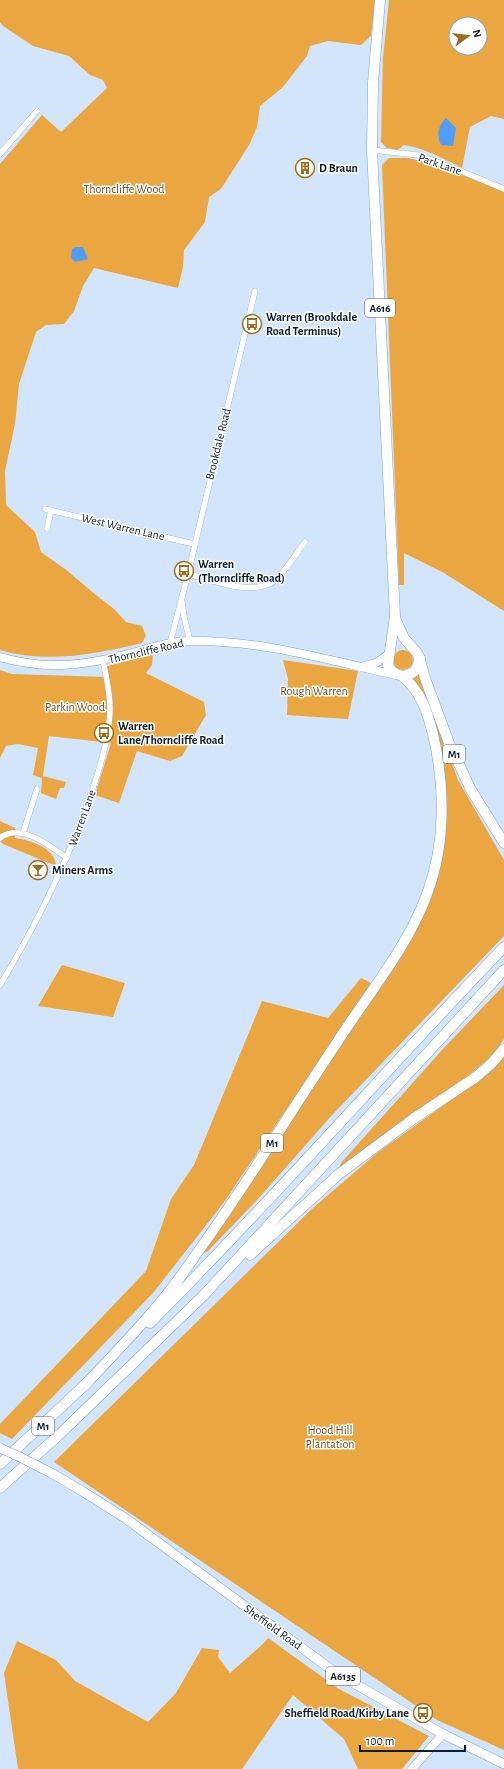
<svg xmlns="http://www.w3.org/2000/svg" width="504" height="1769" font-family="'Alegreya Sans',sans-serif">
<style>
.green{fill:#eaa641;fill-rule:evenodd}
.water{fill:#509ef9}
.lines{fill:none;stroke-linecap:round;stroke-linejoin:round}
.street-casing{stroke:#79a5da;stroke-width:6}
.secondary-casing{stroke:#79a5da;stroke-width:9}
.primary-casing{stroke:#79a5da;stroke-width:10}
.highway-casing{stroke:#79a5da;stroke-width:11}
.street{stroke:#fff;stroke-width:5.5}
.secondary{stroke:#fff;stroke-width:8}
.primary{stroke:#fff;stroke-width:9}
.highway{stroke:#fff;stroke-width:10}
.primary-bridge-casing{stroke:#79a5da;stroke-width:10;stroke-linecap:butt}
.primary-bridge{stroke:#fff;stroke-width:9}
.labels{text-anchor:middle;stroke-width:3;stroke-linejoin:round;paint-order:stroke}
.shield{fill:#fff;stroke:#55616f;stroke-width:1}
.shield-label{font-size:11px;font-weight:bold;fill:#0c1d31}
.street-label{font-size:12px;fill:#0c1d31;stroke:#fff}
.poi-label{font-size:12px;font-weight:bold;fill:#0c1d31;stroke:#fff;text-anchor:start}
.park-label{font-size:12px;fill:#6b4c1f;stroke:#fff}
</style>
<rect width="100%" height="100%" fill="#d3e5fb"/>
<g class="green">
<path d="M0,0H375L371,36L361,45L328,41L310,46L307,56L283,87L260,106L257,127L249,145L221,189L209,197L205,222L184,250L183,267L178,288L94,268L83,286L74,311L64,324L46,325L36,332L19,384L15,424L5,471L6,505L35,532L41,552L65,569L96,595L114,609L126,622L142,626L146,636L142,643C96,654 47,664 0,650V164L42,115L61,132L107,88L103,80L90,75L69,56L33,46L3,26L0,22Z"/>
<path d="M389,0H504V119L491,116L470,127L462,168C444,159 424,148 404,145L398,150L387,148L381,142L383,58ZM456,24H480V48H456Z"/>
<polygon points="389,158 408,158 441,166 504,192 504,611 444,573 404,553 404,585 399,585 382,165"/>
<circle cx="403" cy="660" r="10"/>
<polygon points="153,654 152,665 146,673 204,702 206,715 182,756 170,761 137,751 119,803 95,795 111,743 49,736 43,776 66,782 64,788 60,788 56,799 41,793 42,778 33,775 38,748 18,744 6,746 0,758 0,670 12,674 106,677 104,667"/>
<polygon points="283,660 358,671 348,719 287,715 288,679"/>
<polygon points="419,674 458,780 504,860 504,936 332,1115 258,1199 207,1252 202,1253 289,1120 408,944 446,816 446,798 445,778 441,751 426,700 420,688 413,679"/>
<path d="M0,821L15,828V838C30,840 56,848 56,866L3,844L0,841Z"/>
<polygon points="62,965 125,983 113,1017 38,1006"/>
<polygon points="361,978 371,983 225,1201 153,1293 12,1439 0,1433 0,1424 146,1271 171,1199 194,1165 262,1001 328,1018"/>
<polygon points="504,985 504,1039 494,1054 461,1082 343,1167 340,1166 341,1163 443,1049"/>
<polygon points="504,1057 504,1750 437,1720 54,1462 313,1208 377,1153 480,1079"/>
<polygon points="268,1638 339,1689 429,1736 402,1769 358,1769 344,1739 293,1695 242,1769 18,1769 4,1673 17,1641 56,1660 75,1681 148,1722 176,1693 202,1648 219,1650 218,1657 230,1673 264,1643"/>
</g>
<g class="water">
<path d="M446,118L456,128L453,146L441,145C436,135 438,126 446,118Z"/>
<polygon points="76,247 83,247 88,259 75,262 71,258 72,249"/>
</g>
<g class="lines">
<g class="street-casing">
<g id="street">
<polyline points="372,150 418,155 461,171 504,189"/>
<polyline points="0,154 37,111"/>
<polyline points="45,509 194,544"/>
<polyline points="47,529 51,510"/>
<path d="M188,574C212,580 252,597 274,581C286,571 295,555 305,542"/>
<polyline points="182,601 184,617 190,641"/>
<polyline points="170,643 188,574 255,291"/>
<polyline points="23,833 37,789"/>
<path d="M0,838C20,822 50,846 67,858"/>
<path d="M0,985C38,922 71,855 94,785C102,761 110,734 110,708C110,692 106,676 103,660"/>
</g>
</g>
<g class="secondary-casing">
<g id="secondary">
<path d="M0,657C46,670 83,666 128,654C149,649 169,641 190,641C257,639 331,661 396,675"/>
<polyline points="364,666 376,663 389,654"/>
<polyline points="412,1769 443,1734"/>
</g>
</g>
<g class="primary-casing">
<polyline id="primary" points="53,1474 82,1491 125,1518 336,1673 443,1734 504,1764"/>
</g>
<g class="highway-casing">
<g id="highway">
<path d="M380,0L373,83L372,150L395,616L388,665C394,677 406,679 416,670L420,658"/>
<polyline points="395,618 404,638 418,654 426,681 449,743 471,790 504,843"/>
<polyline points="250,1255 339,1174 413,1119 476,1077 491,1064 504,1049"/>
<path d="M150,1323C272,1201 385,1071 504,947"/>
<path d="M84,1386C112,1356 142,1326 168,1293C180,1278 191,1262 202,1246C249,1180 291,1111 336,1044C367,995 407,949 427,894C446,843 445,786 433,734C427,711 421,691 402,676"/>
<polyline points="0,1464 88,1382"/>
<polyline points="0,1488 61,1433 203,1296 504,970"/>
</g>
</g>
<use href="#street" class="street"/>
<use href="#secondary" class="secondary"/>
<use href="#primary" class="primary"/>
<use href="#highway" class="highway"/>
<g class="primary-bridge-casing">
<polyline id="primary-bridge" points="0,1448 20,1457 53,1474"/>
</g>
<use href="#primary-bridge" class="primary-bridge"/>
</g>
<defs>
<g id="building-ring" transform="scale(1)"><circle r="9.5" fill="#fff" stroke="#9d6d20" stroke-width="1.5"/><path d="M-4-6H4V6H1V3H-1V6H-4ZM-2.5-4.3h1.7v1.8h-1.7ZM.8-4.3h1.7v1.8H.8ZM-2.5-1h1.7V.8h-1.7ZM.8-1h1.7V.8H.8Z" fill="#9d6d20"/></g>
<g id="bus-ring" transform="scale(1)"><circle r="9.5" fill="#fff" stroke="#9d6d20" stroke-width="1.5"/><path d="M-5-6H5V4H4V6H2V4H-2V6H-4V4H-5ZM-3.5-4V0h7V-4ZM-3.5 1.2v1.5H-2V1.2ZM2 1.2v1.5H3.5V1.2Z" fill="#9d6d20"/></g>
<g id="bar-ring" transform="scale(1)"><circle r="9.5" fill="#fff" stroke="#9d6d20" stroke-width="1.5"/><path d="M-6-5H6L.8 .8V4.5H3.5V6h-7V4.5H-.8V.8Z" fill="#9d6d20"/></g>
</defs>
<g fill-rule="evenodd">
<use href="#building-ring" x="305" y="168"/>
<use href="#bus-ring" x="252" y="324"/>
<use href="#bus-ring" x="184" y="571"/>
<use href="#bus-ring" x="104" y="733"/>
<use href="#bar-ring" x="38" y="870"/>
<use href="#bus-ring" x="423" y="1713"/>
</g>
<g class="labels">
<g class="shield">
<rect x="365" y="299" width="30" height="18" rx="3"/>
<rect x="443" y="745" width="22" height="18" rx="3"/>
<rect x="261" y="1134" width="22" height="18" rx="3"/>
<rect x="32" y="1417" width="22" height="18" rx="3"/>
<rect x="326" y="1667" width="34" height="18" rx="3"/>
</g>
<g class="shield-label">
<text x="380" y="312">A616</text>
<text x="454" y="758">M1</text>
<text x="272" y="1147">M1</text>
<text x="43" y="1430">M1</text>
<text x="343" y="1680">A6135</text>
</g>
<g class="street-label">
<text transform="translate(440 164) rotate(19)" y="4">Park Lane</text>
<text transform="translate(218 444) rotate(-76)" y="4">Brookdale Road</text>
<text transform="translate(123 527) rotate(13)" y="4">West Warren Lane</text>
<text transform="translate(146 651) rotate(-13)" y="4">Thorncliffe Road</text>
<text transform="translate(82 818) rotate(-70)" y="4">Warren Lane</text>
<text transform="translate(273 1627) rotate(36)" y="4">Sheffield Road</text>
</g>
<g class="poi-label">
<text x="319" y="172">D Braun</text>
<text x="266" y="321">Warren (Brookdale<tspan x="266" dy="14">Road Terminus)</tspan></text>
<text x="198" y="568">Warren<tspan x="198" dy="14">(Thorncliffe Road)</tspan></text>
<text x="118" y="730">Warren<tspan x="118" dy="14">Lane/Thorncliffe Road</tspan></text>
<text x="52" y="874">Miners Arms</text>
<text x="409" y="1717" text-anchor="end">Sheffield Road/Kirby Lane</text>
</g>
<g class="park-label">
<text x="124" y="193">Thorncliffe Wood</text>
<text x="314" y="695">Rough Warren</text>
<text x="75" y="711">Parkin Wood</text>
<text x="330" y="1434">Hood Hill<tspan x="330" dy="14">Plantation</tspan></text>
</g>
</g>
<g transform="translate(468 36) rotate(75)"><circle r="19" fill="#ffffff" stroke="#9ea5ad"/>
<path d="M0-3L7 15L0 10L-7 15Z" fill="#9d6d20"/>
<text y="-6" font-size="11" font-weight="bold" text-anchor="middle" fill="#0c1d31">N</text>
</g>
<path d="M360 1745v6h105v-6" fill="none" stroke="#0c1d31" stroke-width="2"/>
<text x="366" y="1745" font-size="12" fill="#0c1d31" stroke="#ffffff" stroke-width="3" paint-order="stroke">100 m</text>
</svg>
